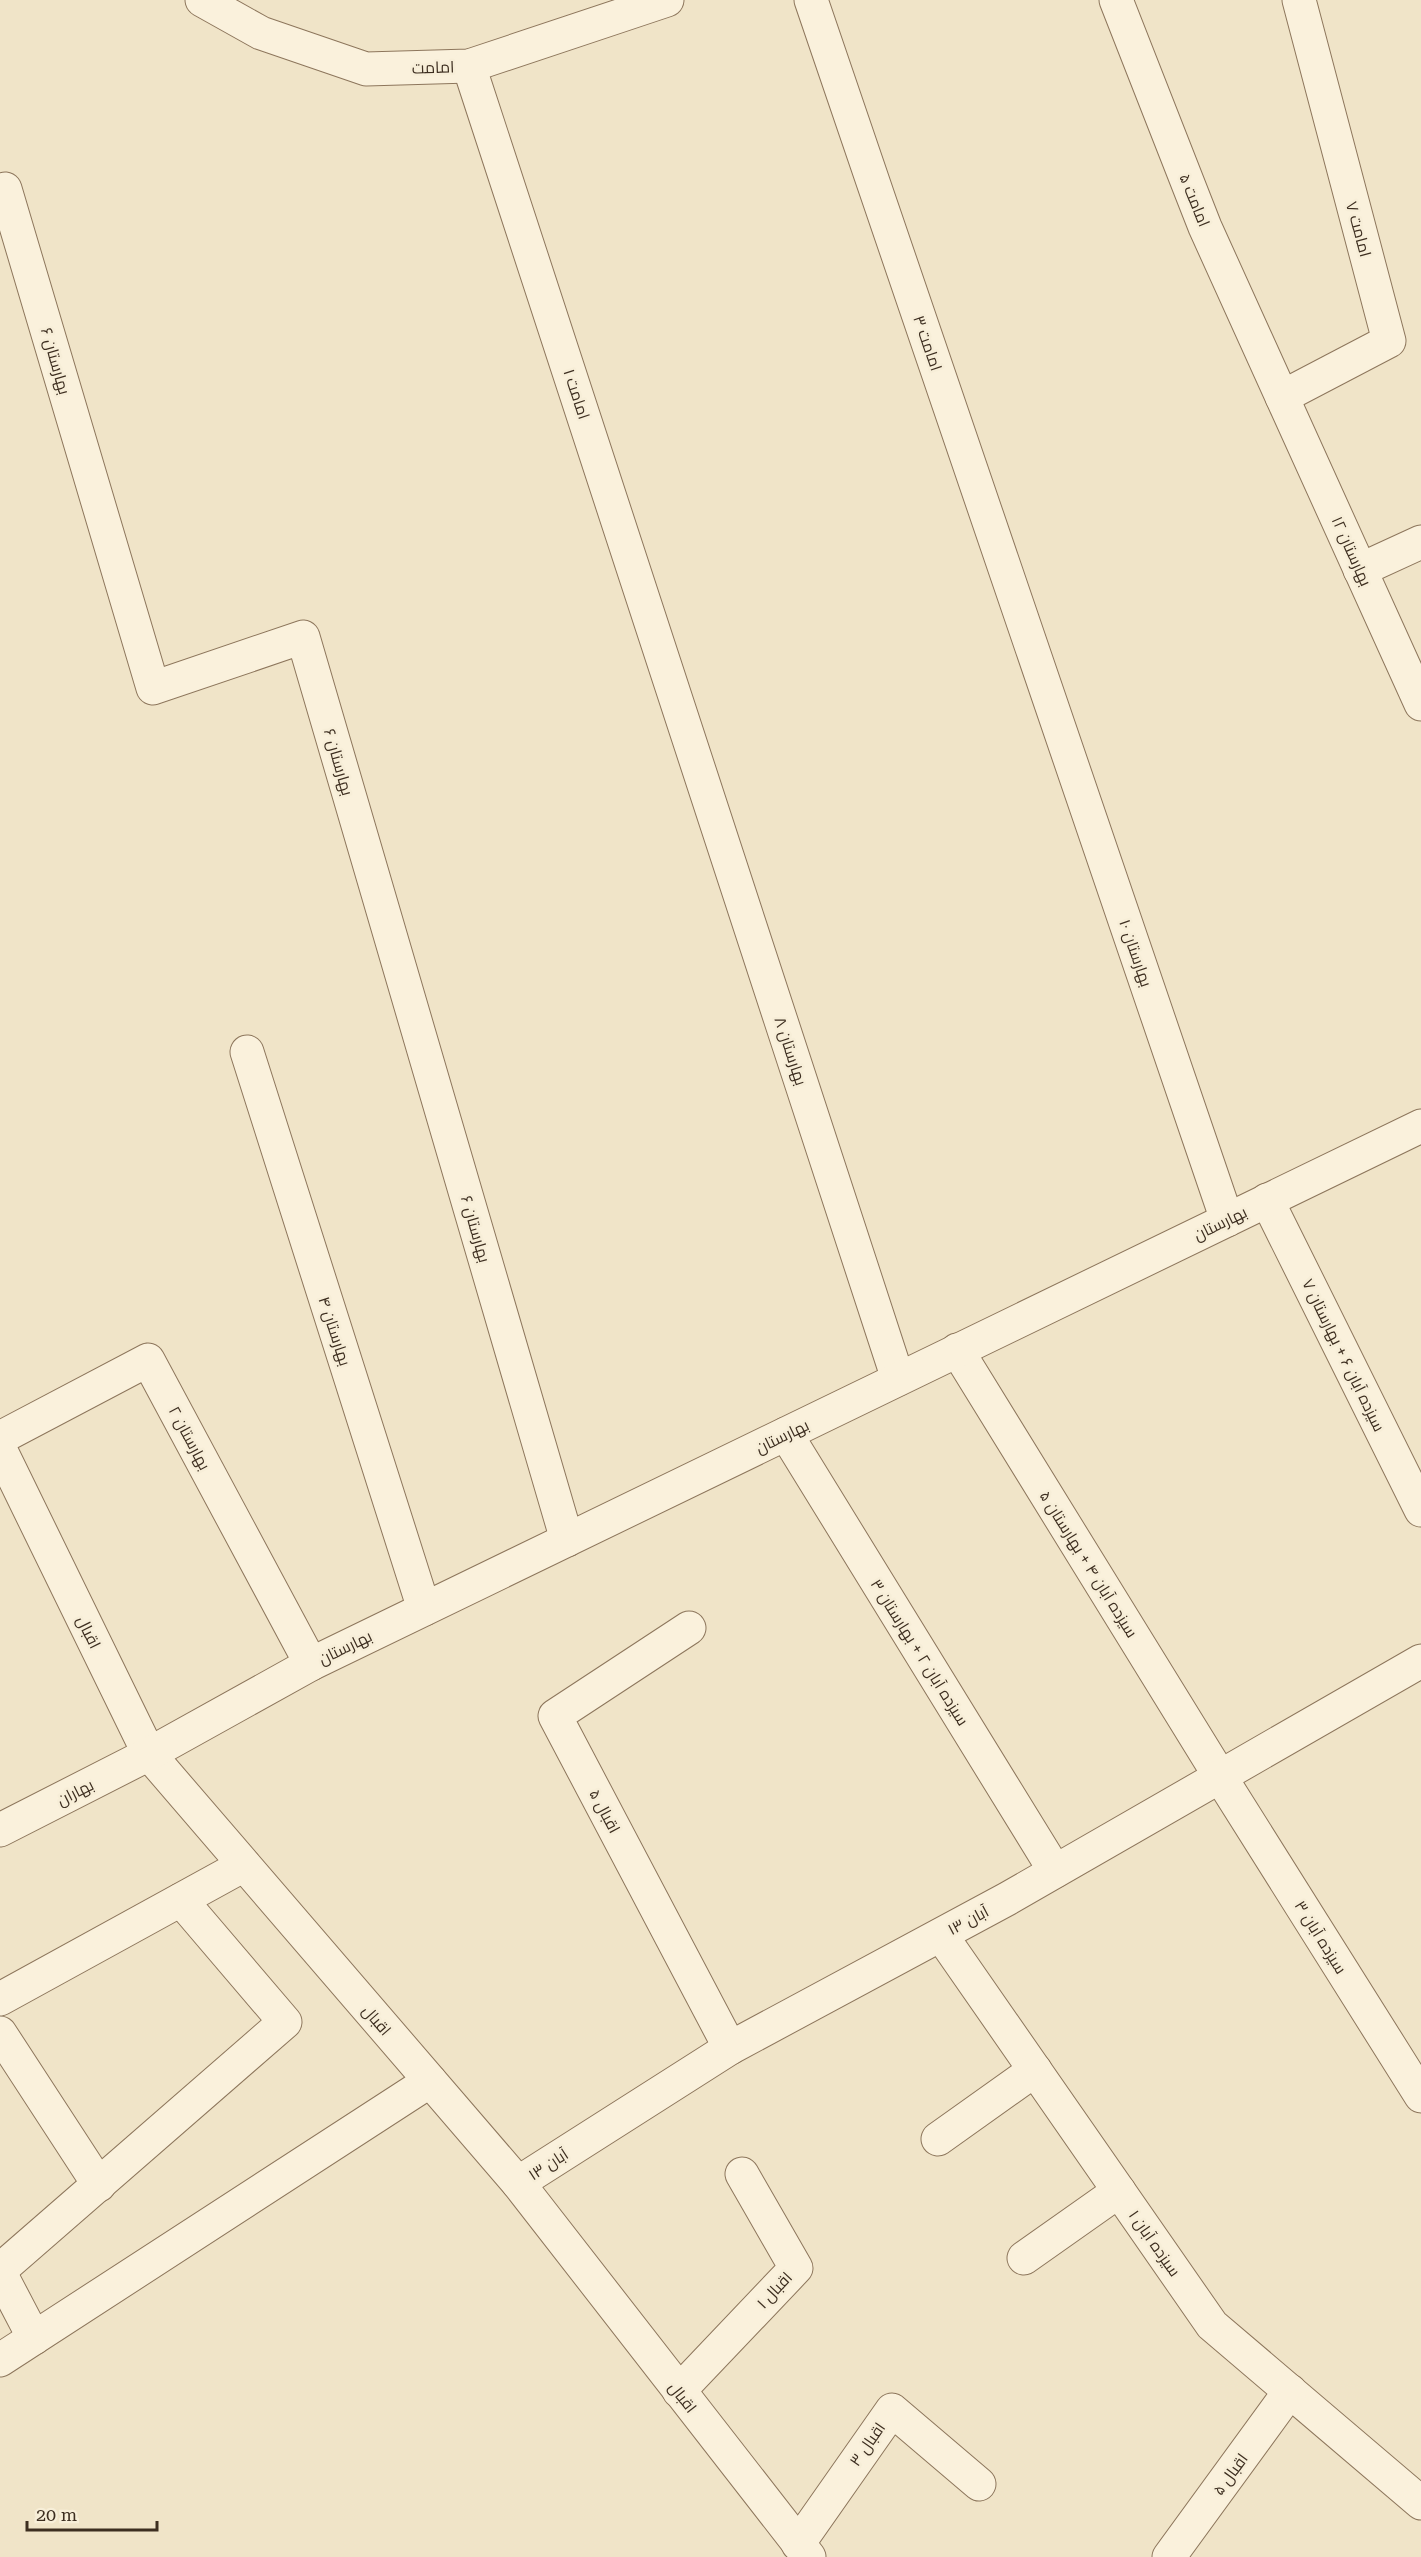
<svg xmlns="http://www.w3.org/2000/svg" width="1421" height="2557" font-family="'Roboto Serif',Cairo,serif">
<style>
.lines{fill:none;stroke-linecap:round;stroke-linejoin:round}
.minor-casing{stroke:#8d765c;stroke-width:35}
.minor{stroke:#faf1dc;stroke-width:33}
.labels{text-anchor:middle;stroke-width:5;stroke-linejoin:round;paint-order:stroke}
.street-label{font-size:16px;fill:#3d2e20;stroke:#f7eed8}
</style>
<rect width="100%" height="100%" fill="#f0e4c8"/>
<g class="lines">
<g class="minor-casing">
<g id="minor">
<polyline points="202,0 261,33 366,69 469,66 667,0"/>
<polyline points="811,0 1227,1220"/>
<polyline points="1116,0 1205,227 1421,704"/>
<polyline points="469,66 898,1379"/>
<polyline points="5,189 153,688 303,637 567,1540"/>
<polyline points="1282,397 1389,341 1299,0"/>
<polyline points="1360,570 1421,542"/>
<polyline points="247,1052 424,1609"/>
<polyline points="1267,1200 1421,1510"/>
<polyline points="957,1350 1221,1778 1421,2096"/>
<polyline points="786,1434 1055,1871"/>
<polyline points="0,1438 148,1360 311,1664"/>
<polyline points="0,1449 149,1754 518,2183 809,2557"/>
<polyline points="689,1628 555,1716 730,2048"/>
<polyline points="0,1830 149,1754 311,1664 1421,1126"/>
<polyline points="941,1935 1212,2325 1421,2503"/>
<polyline points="0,1999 244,1865"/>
<polyline points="0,2033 99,2185"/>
<polyline points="938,2139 1035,2070"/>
<polyline points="518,2183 730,2048 1007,1899 1421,1661"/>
<polyline points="1024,2258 1119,2191"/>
<polyline points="0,2270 285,2022 181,1900"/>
<polyline points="0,2273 34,2338"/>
<polyline points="0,2360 430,2081"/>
<polyline points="679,2391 796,2268 742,2174"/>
<polyline points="798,2544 892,2410 979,2484"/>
<polyline points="1169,2557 1290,2391"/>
</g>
</g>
<use href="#minor" class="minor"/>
</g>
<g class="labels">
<g class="street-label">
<text transform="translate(433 67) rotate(-2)" y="6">امامت</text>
<text transform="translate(1195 200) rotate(68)" y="6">امامت ۵</text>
<text transform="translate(1359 229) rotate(75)" y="6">امامت ۷</text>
<text transform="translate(928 343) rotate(71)" y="6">امامت ۳</text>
<text transform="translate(56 361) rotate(74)" y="6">بهارستان ۶</text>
<text transform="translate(577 394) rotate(72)" y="6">امامت ۱</text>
<text transform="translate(1352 551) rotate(66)" y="6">بهارستان ۱۲</text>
<text transform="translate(339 762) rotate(74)" y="6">بهارستان ۶</text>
<text transform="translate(1136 953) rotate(71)" y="6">بهارستان ۱۰</text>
<text transform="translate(791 1051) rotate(72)" y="6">بهارستان ۸</text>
<text transform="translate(1220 1223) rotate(-26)" y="6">بهارستان</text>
<text transform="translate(476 1229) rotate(74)" y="6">بهارستان ۶</text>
<text transform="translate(335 1331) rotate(72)" y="6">بهارستان ۴</text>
<text transform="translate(1344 1355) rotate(64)" y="6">سیزده آبان ۶ + بهارستان ۷</text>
<text transform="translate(782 1436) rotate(-26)" y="6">بهارستان</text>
<text transform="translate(190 1438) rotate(62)" y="6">بهارستان ۲</text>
<text transform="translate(1089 1564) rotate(58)" y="6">سیزده آبان ۴ + بهارستان ۵</text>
<text transform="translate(89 1632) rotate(64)" y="6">اقبال</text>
<text transform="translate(345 1647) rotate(-26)" y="6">بهارستان</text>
<text transform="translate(920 1652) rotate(58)" y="6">سیزده آبان ۲ + بهارستان ۳</text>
<text transform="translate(75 1792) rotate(-27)" y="6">بهاران</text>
<text transform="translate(605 1811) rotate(62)" y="6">اقبال ۵</text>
<text transform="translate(968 1920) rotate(-28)" y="6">۱۳ آبان</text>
<text transform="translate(1321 1937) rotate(58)" y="6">سیزده آبان ۳</text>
<text transform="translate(377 2020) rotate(49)" y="6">اقبال</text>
<text transform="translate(548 2164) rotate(-33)" y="6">۱۳ آبان</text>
<text transform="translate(1155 2243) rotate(55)" y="6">سیزده آبان ۱</text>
<text transform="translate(774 2290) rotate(-47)" y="6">اقبال ۱</text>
<text transform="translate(683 2397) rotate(52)" y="6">اقبال</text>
<text transform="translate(867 2444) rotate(-55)" y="6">اقبال ۳</text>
<text transform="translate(1230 2474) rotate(-54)" y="6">اقبال ۵</text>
</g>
</g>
<path d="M27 2521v9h130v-9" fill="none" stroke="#3d2e20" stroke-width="3"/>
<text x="36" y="2521" font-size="18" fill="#3d2e20" stroke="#f7eed8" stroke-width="4.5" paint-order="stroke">20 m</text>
</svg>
